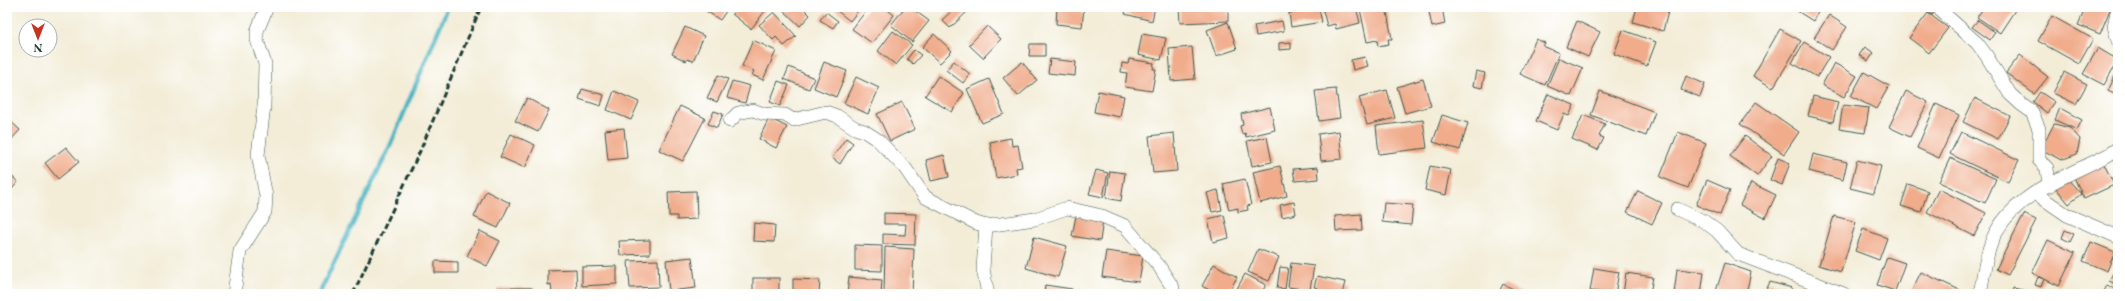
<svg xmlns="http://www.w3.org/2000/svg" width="2125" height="301" font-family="'EB Garamond',serif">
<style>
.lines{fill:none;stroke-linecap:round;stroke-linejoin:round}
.stream{stroke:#46b4c3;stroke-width:4.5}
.building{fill:#f0ac8b}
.street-casing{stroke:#3f574d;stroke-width:14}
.street{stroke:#fff;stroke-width:13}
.rail{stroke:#1f3d34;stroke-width:3;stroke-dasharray:6 3;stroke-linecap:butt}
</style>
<rect width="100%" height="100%" fill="#fff"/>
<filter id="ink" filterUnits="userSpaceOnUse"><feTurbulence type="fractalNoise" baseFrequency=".025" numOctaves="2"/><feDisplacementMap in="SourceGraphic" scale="8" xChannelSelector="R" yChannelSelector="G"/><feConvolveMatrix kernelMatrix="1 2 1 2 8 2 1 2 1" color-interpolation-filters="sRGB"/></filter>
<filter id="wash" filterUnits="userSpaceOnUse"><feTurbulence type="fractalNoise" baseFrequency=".012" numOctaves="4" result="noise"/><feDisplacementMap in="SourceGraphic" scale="16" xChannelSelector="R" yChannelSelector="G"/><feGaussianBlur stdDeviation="0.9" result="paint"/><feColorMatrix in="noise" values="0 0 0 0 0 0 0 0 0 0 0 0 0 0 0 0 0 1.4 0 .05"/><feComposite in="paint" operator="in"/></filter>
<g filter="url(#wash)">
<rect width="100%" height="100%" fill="#f3edd8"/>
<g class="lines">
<polyline class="stream" points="319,294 391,144 448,7"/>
</g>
<g id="blocks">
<g class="building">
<polygon points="655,7 673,7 671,12"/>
<polygon points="700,7 729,7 720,20"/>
<polygon points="738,7 760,7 765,11 751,29 732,14"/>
<polygon points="783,7 802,7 810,15 800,26 782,9"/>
<polygon points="832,7 861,7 850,21"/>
<polygon points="869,7 884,7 894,15 872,43 852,29"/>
<polygon points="905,7 910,7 929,21 912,42 891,25"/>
<polygon points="956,7 964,7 968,11 950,28 942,20"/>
<polygon points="1057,7 1084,7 1082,27 1056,24"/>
<polygon points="1127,7 1155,7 1152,21 1125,14"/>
<polygon points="1179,7 1228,7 1228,21 1180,23"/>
<polygon points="1292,7 1308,7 1308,8 1292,11"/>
<polygon points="1322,7 1356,7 1360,23 1336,29 1335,24 1327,26"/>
<polygon points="1371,7 1386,7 1392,39 1388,39 1389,44 1378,46 1377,40 1367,42 1360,9"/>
<polygon points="1428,7 1442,7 1445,24 1432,27"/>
<polygon points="1637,7 1669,8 1663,31 1633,22"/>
<polygon points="1795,7 1811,7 1818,12 1813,21 1794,9"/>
<polygon points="1926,7 1935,7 1937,9 1932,15 1924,9"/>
<polygon points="1984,7 2017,7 2000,33 1977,17"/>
<polygon points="2086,7 2111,7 2100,34 2078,25"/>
<polygon points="1319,9 1322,22 1291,27 1289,13"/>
<polygon points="774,12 796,36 784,46 776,37 773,40 759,25"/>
<polygon points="826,12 838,21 833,28 820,20"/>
<polygon points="1928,13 1948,28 1929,53 1909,38"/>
<polygon points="1829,15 1847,27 1832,50 1814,38"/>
<polygon points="2052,16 2093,39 2079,64 2038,41"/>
<polygon points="1978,20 1995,32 1990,40 1972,27"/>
<polygon points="1282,21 1284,31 1256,36 1254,26"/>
<polygon points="1577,21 1600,32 1588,57 1566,47"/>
<polygon points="1228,22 1237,49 1216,56 1207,30"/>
<polygon points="987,26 1001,39 983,58 969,45"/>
<polygon points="685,27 704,36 693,61 687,59 686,61 672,54"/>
<polygon points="1780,29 1801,41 1773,88 1753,76"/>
<polygon points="1623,30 1656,42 1647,66 1614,54"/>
<polygon points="893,31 912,45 896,65 878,51"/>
<polygon points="934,34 952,51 940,63 922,47"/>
<polygon points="1142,34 1166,38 1161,60 1138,55"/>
<polygon points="1536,39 1545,43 1543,46 1559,53 1545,85 1520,74"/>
<polygon points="753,40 776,51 763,80 752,75 754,71 742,66"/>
<polygon points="1291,42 1291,49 1279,50 1279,43"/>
<polygon points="1804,42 1829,57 1817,77 1792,63"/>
<polygon points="1030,44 1045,44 1045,56 1029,56"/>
<polygon points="1192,47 1195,79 1171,81 1169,49"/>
<polygon points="1865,47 1874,53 1868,61 1859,55"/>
<polygon points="2098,48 2118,60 2104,85 2083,74"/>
<polygon points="914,50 921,55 913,64 907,59"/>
<polygon points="2020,55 2048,77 2034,94 2006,73"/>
<polygon points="1365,57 1368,66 1353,70 1351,60"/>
<polygon points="1559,58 1583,68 1571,96 1547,86"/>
<polygon points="1050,59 1076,62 1075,76 1048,73"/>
<polygon points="1129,59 1154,63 1153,69 1156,69 1152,91 1125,87 1127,73 1121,72 1122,63 1128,64"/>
<polygon points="954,61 970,74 963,83 946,70"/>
<polygon points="824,62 847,71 836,97 814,88"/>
<polygon points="1022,62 1037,80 1018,96 1003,78"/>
<polygon points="1834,63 1857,76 1844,97 1822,85"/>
<polygon points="789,67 814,78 809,89 784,79"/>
<polygon points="1476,71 1485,73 1482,88 1473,86"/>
<polygon points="1864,72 1889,86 1876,109 1851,96"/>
<polygon points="2064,72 2087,84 2076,104 2053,93"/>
<polygon points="718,75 728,79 717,102 707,98"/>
<polygon points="938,76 964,93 952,112 925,96"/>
<polygon points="1686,76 1705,84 1700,97 1681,90"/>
<polygon points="2115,76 2118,78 2118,96 2108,91"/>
<polygon points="856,77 879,88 868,114 844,103"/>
<polygon points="989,79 1004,114 982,123 967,89"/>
<polygon points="1423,79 1431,106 1405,113 1397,87"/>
<polygon points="732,81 750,86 745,103 727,98"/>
<polygon points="778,81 789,85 780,106 770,102"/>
<polygon points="582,89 604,95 601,106 579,99"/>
<polygon points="1336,89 1340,118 1319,121 1315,91"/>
<polygon points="1387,90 1395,118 1367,125 1359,97"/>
<polygon points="614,91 639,102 631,120 607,110"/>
<polygon points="1098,91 1124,96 1120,117 1094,112"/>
<polygon points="1600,91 1655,112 1646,136 1591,115"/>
<polygon points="1906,91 1928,102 1910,137 1889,127"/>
<polygon points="2040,92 2055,102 2047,113 2033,102"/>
<polygon points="1548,94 1574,105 1569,116 1564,114 1557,130 1536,121"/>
<polygon points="1813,96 1838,102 1833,122 1808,116"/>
<polygon points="527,98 549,110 538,132 515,121"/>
<polygon points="1975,98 2010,116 1998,139 1963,122"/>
<polygon points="902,102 915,129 890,141 877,114"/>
<polygon points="1756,102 1799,132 1784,154 1740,124"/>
<polygon points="1936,104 1959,115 1939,158 1917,148"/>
<polygon points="1843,105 1869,108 1865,133 1839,129"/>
<polygon points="680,106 705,118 683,161 659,150"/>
<polygon points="1270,107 1275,130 1246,137 1245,133 1242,134 1240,126 1243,125 1241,114"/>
<polygon points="2060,108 2082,120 2077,130 2055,120"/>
<polygon points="714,111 723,114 717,128 708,124"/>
<polygon points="1442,115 1468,123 1460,150 1433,142"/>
<polygon points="1583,115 1605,124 1599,136 1604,138 1598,150 1572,139"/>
<polygon points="7,118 20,130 7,144"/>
<polygon points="769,118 787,127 776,148 759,139"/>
<polygon points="1423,120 1427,148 1379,154 1376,126"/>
<polygon points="2054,124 2070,128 2080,139 2077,154 2061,160 2041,149"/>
<polygon points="624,128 627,158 608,160 605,130"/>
<polygon points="1339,131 1342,159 1321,161 1318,134"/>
<polygon points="1678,132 1706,143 1688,188 1660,177"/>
<polygon points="1961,132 2019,160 2008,182 1950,154"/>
<polygon points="1174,133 1177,171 1153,173 1149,136"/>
<polygon points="511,134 535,145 525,168 500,157"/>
<polygon points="1745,136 1772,156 1757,176 1730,156"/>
<polygon points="1267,137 1272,162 1252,166 1247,141"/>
<polygon points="846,138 853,143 840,164 832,158"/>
<polygon points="1011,138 1012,146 1018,145 1022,167 1016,168 1017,174 996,178 990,142"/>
<polygon points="66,147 79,162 58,179 45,163"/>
<polygon points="1813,154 1847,162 1843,180 1809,171"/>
<polygon points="944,155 949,177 931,181 926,160"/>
<polygon points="1778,158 1790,163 1782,185 1770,180"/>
<polygon points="1950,158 1996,179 1985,203 1939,182"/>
<polygon points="1857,160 1881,166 1874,194 1850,188"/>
<polygon points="2104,164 2114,185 2084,199 2074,177"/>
<polygon points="1280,166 1287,196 1260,203 1253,172"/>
<polygon points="1430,166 1451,170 1446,195 1425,190"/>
<polygon points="1318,167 1319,179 1295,181 1293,169"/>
<polygon points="1096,170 1108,173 1103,197 1089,194"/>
<polygon points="1110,171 1125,173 1121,201 1106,198"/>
<polygon points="7,172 18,182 7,195"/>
<polygon points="2066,177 2081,194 2069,204 2055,187"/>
<polygon points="1245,179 1251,205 1247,206 1248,210 1238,212 1238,208 1229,210 1223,184"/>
<polygon points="1707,180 1730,190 1720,215 1696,205"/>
<polygon points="1751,183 1776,195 1765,218 1740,205"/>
<polygon points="1908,184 1928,191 1921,212 1901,206"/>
<polygon points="1939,189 1986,213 1974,236 1927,212"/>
<polygon points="1218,190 1222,210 1212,212 1207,193"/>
<polygon points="486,191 510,203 498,228 474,217"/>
<polygon points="696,191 697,219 677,220 677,216 669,216 668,192"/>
<polygon points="1638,191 1662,203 1652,224 1627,212"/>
<polygon points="1294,202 1296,214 1282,217 1280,205"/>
<polygon points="1384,203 1413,205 1411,225 1382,222"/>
<polygon points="884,213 916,214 915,245 883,244 883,234 905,235 906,224 884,224"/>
<polygon points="1361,214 1362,230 1336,231 1335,216"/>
<polygon points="2024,214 2036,220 2008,275 1996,269"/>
<polygon points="1224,215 1229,238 1213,242 1208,219"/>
<polygon points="1076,216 1103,220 1100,241 1072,236"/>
<polygon points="1834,216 1856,222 1841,272 1819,265"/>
<polygon points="754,223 775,225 774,242 753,241"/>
<polygon points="1863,229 1887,238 1879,260 1855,251"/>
<polygon points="2065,230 2074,234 2070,242 2062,238"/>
<polygon points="480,231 500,241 487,266 467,256"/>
<polygon points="1034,237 1067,246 1058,277 1026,268"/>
<polygon points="650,240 650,254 620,255 619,241"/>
<polygon points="2048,240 2075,253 2059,286 2032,273"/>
<polygon points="2091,242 2115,252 2107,271 2083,261"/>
<polygon points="855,245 882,246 882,271 855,270"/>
<polygon points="885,247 914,249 912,294 884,294"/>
<polygon points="1258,249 1279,257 1269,281 1248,272"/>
<polygon points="1106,251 1143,256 1139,282 1102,277"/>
<polygon points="692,257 696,288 669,291 666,260"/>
<polygon points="1887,257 1905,263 1895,291 1877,285"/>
<polygon points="658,260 659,287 630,288 628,261"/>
<polygon points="435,261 458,262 458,273 435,273"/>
<polygon points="1291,263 1314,266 1310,290 1288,287"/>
<polygon points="1725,263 1751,272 1746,294 1715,294"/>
<polygon points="2118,263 2118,285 2109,281"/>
<polygon points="1214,264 1237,277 1228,294 1216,294 1202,286"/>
<polygon points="617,266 617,284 582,286 582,267"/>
<polygon points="1280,267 1288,268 1285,289 1277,288"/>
<polygon points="1594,268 1619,272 1615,294 1590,291"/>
<polygon points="576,269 577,292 552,293 551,284 548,285 548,270"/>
<polygon points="1677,269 1704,272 1701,294 1674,294"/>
<polygon points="1921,272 1964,292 1963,294 1910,294"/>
<polygon points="1626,273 1653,277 1650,294 1623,294"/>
<polygon points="1245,274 1266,285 1262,292 1265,294 1234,294"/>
<polygon points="1317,276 1345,282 1342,294 1316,294 1318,288 1314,287"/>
<polygon points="849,277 882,280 881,294 847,294"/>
<polygon points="2038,277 2044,279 2041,287 2035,285"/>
<rect x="753" y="278" width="26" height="16"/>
<polygon points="793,279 820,280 819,294 793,294"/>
<polygon points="1770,282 1792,288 1791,294 1764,294"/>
<polygon points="1503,284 1523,294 1498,294"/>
<polygon points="1045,285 1072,289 1072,294 1044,294"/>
<polygon points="2107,285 2118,291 2118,294 2103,294"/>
<rect x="497" y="288" width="35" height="6"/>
<polygon points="2013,288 2036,293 2036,294 2012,294"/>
<polygon points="1801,289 1817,293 1817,294 1800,294"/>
</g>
</g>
</g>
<g filter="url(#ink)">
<use href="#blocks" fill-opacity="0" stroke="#3f574d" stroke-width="1"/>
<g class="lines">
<g class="street-casing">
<g id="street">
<polyline points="2118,7 2114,26 2118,41"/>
<polyline points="1940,10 1977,43 1986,55 2010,94 2022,105 2032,112 2039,129 2039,160 2047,168 2049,186"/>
<polyline points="730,121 738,113 753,110 764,114 785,115 793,120 826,112 837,116 855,128 864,131 878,140 905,168 925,197 976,223 986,226 1035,219 1067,208 1102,216 1125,226 1159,266 1173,288 1173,294"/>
<polyline points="2035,193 2067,215 2118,237"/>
<polyline points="1677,209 1705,222 1717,231 1738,254 1844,294"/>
<polyline points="986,226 983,269 988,294"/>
<polyline points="234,294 240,251 265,212 266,196 258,155 264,106 265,64 257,40 257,31 267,7"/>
<path d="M1980,294C1984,273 1986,251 1996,232C2018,192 2070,175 2108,155L2118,148"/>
</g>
</g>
<use href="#street" class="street"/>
<polyline class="rail" points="353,294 420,151 481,7"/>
</g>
</g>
<rect width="2125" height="301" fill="none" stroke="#fff" stroke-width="24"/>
<g transform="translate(38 38) rotate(180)"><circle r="19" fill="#ffffff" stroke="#a5b1ae"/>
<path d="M0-3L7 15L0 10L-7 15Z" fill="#c8321e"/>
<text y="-6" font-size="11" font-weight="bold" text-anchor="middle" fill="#1f3d34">N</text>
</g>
</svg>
